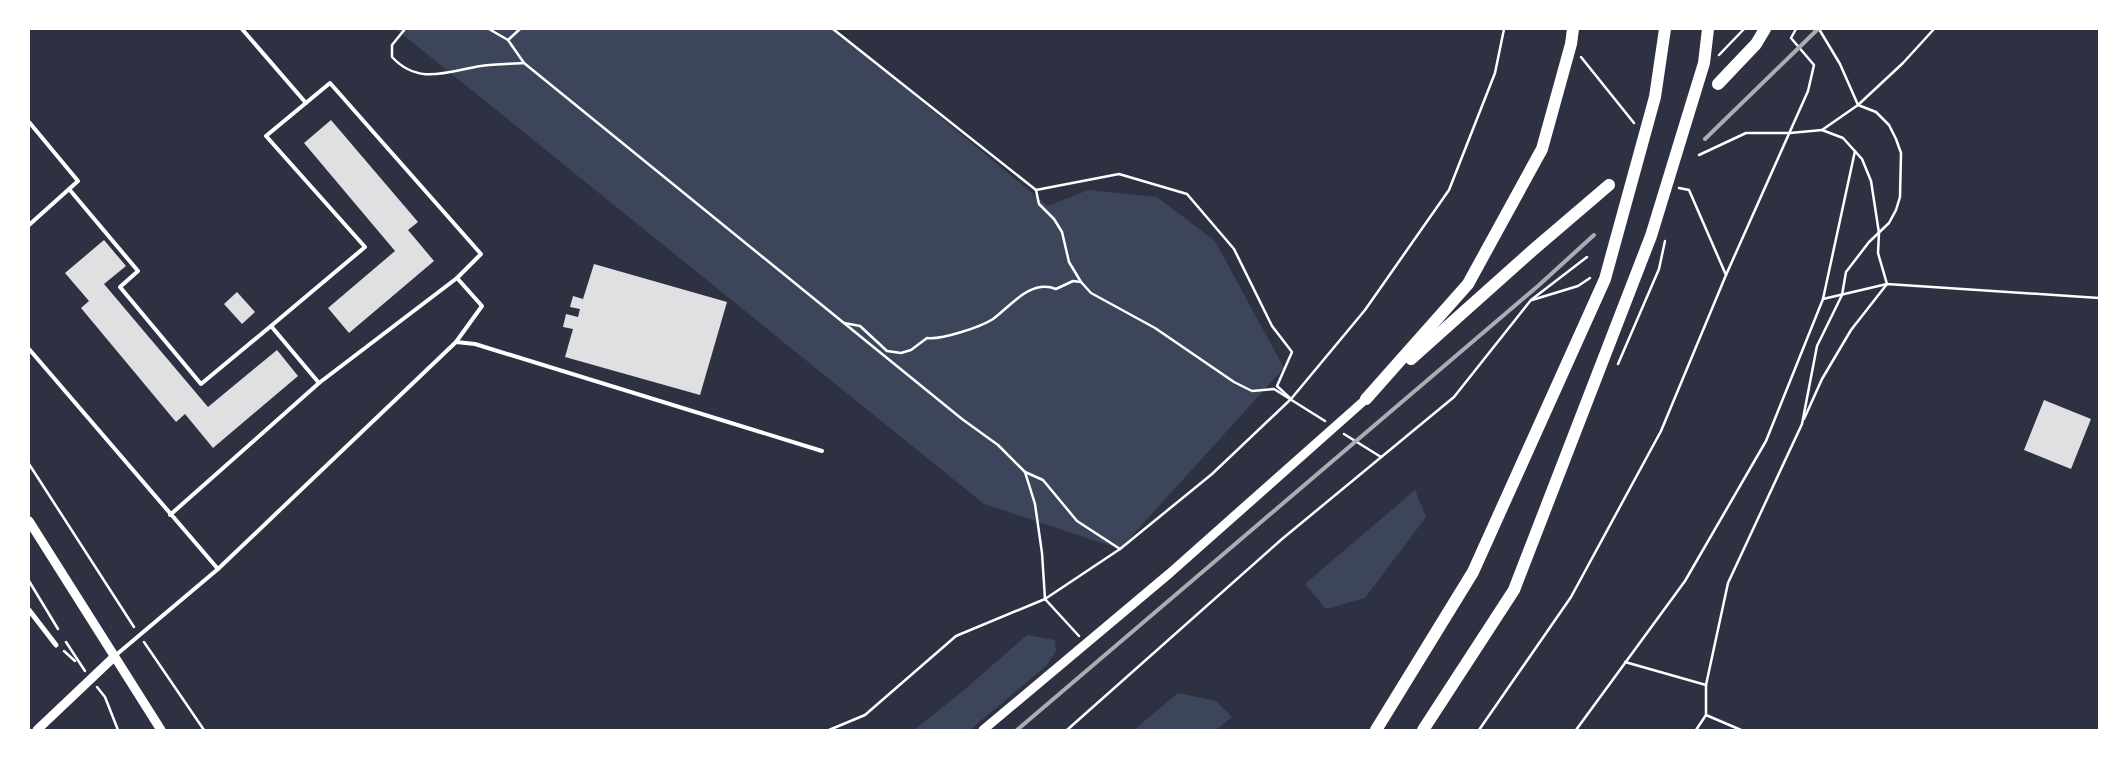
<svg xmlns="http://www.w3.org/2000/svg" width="2128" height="759" font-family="'Alegreya Sans',sans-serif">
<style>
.green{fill:#3c4559}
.building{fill:#e0e0e3}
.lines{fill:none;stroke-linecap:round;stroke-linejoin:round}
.path{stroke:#fff;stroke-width:2.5}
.service{stroke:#fff;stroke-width:4}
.minor{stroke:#fff;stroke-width:5}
.tertiary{stroke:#fff;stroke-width:9}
.trunk{stroke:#fff;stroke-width:12}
.rail{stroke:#abadb3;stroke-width:4}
</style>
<rect width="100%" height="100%" fill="#2d3142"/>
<g class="green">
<polygon points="396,29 834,29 1048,206 1088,190 1157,197 1215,241 1284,368 1120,549 984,504"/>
<polygon points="1415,490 1426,517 1365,598 1326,609 1305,584"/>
<polygon points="1027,635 1055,640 1056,651 1046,666 970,730 914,730 964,690"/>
<polygon points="1178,693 1216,701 1232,717 1216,730 1134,730"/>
</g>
<g class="building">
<polygon points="331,120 418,222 408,230 434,261 349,333 328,308 395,251 304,143"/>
<polygon points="104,240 126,266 104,284 208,407 277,350 298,376 213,448 185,414 176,422 81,308 89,301 65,273"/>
<polygon points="594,264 727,302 700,395 565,357 573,329 563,327 566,314 578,317 580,309 570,307 573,296 583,299"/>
<polygon points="237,292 255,312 242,324 224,304"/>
<polygon points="2044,400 2091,419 2071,469 2024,450"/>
</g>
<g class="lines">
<g class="path">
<path d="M405,29L392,45V57C419,86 448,71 481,66C495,64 509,64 524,63"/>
<polyline points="489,29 508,40 524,63 962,419 998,445 1025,472 1035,504 1042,553 1045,599 1079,636"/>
<polyline points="833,29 1036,190 1119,174 1187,194 1234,249 1272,326 1292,352 1277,386 1291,399"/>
<polyline points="508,40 520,29"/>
<polyline points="1719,55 1744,29"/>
<polyline points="1581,57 1634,123"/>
<polyline points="1699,155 1746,133 1790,133 1822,130"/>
<polyline points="1679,188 1689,190 1726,275"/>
<polyline points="1036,190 1039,204 1054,219 1062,232 1069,262 1081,282"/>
<polyline points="1823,299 1887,284 2099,298"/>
<polyline points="1532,300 1578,286 1590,278"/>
<path d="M844,323L860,326L887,351L901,353L911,350L927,338C941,340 981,327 993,319C1011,306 1030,279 1056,289L1073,281L1081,282L1091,293L1155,328L1234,382L1252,391L1274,389L1325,421"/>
<polyline points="1618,364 1659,269 1665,241"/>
<polyline points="1804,419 1822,379 1851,330 1887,284 1878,253 1879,233 1871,181 1862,159 1843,138 1822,130 1858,105 1903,63 1934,29"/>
<polyline points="1344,434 1381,457"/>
<polyline points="29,464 134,627"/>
<polyline points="1025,472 1043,480 1077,521 1120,549"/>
<polyline points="29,581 58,629"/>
<polyline points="66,642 85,671"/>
<polyline points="144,642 204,730"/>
<polyline points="64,651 75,661"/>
<polyline points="1625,662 1706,685 1706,715 1696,730"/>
<polyline points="1706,685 1728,583 1802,424 1817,346 1842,295 1846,272 1869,242 1889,223 1896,210 1900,197 1901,153 1896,139 1889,125 1876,112 1858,105 1840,64 1819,29"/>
<polyline points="97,687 105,697 118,730"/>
<polyline points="1706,715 1741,730"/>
<polyline points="829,730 865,715 956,636 1045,599 1120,549 1212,474 1291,399 1365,310 1449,190 1495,73 1504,29"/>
<polyline points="1067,730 1282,539 1454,397 1531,300 1587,257"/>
<polyline points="1479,730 1571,597 1661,431 1726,275 1808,91 1814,65 1791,38 1796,29"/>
<polyline points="1576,730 1685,581 1766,441 1823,299 1855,151"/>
</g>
<g class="service">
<polyline points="242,29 306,103"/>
<polyline points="29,122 78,181 29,225"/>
<polyline points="69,189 138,271 120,287 201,384 271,326 319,383 170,515"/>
<polyline points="271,326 365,247 266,136 330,83 481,254 457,278 319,383"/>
<polyline points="456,342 482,306 457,278"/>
<polyline points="29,349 218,569"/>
<polyline points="116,655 218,569 456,342 475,344 822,451"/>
</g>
<polyline class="minor" points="29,610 56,645"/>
<g class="tertiary">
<polyline points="29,521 161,730"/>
<polyline points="37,730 114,657"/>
<polyline points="983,730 1170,573 1366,399"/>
</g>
<g class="trunk">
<polyline points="1718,84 1756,44 1765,29"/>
<polyline points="1411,359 1533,250 1609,185"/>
<polyline points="1366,399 1468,284 1542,149 1571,44 1573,29"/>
<polyline points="1376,730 1473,572 1605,279 1655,97 1665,29"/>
<polyline points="1423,730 1514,590 1651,236 1704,63 1708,29"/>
</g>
<g class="rail">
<polyline points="1705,139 1818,29"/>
<polyline points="1017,730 1538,286 1594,235"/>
</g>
</g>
<rect width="2128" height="759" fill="none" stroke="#ffffff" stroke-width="60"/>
</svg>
